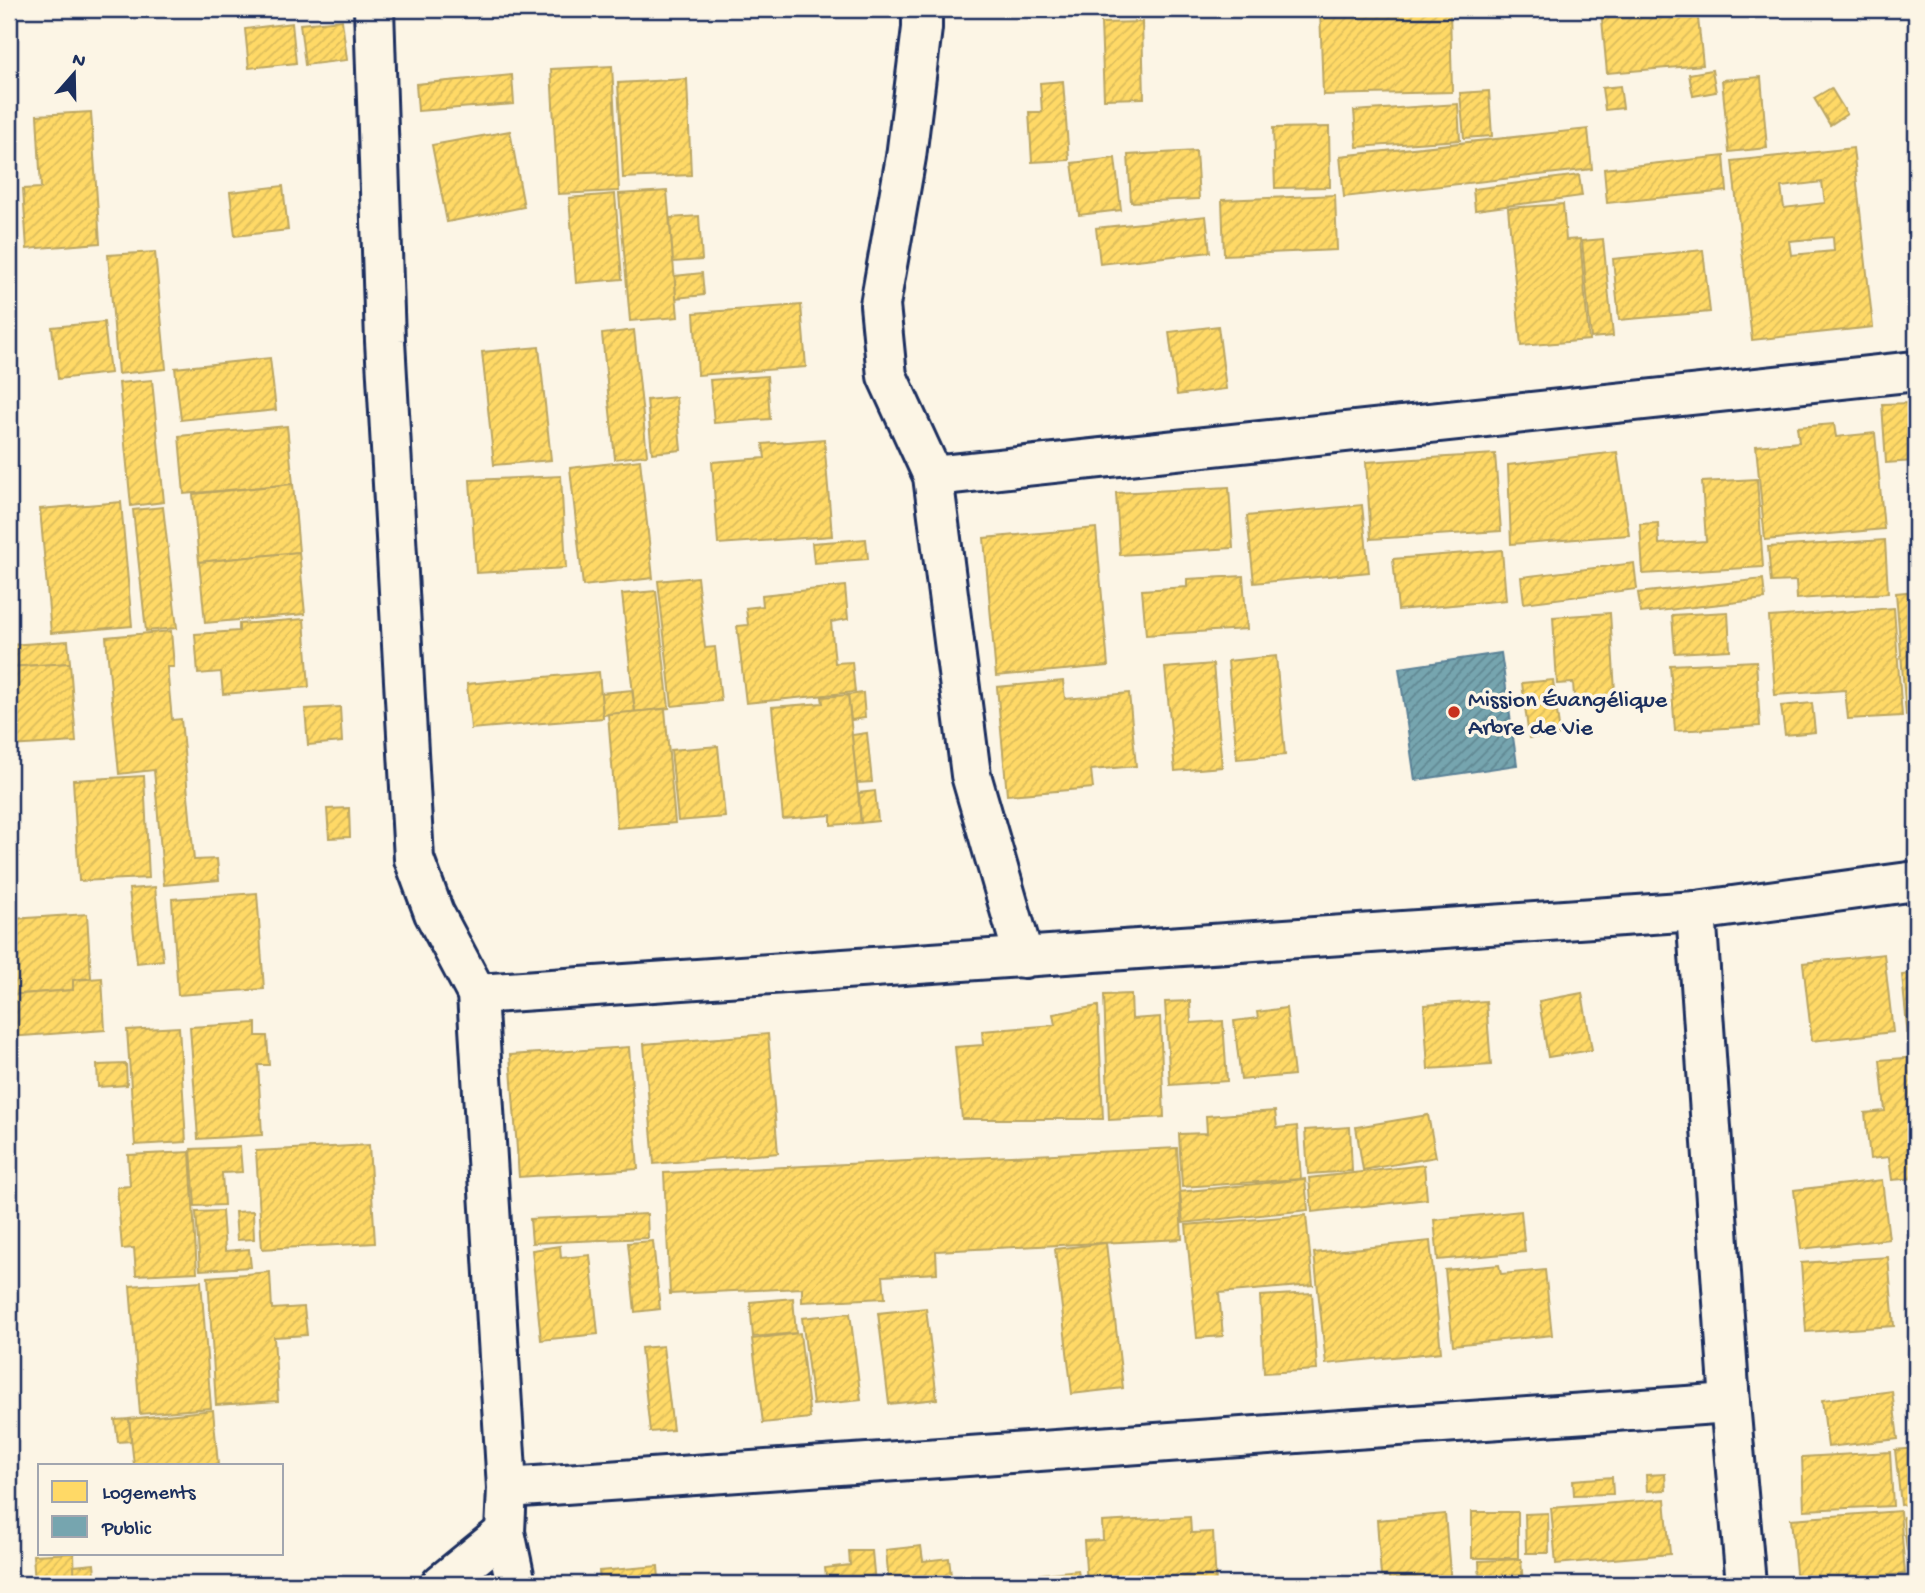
<svg xmlns="http://www.w3.org/2000/svg" width="1925" height="1593" font-family="'Gochi Hand',sans-serif">
<style>
.homes{fill:url(#homes-hatch);stroke:#bba664;stroke-width:2;fill-rule:evenodd}
.public{fill:url(#public-hatch);stroke:#5b8297;stroke-width:2}
.lines{fill:none;stroke-linecap:round;stroke-linejoin:round}
.minor-casing{stroke:#1b2f5e;stroke-width:44}
.minor{stroke:#fcf5e5;stroke-width:38}
.poi-dot{fill:#c8321e;stroke:#fcf5e5;stroke-width:2.5}
.labels{text-anchor:middle;stroke-width:7;stroke-linejoin:round;paint-order:stroke}
.poi-label{font-size:24px;fill:#1b2f5e;stroke:#fcf5e5;text-anchor:start}
</style>
<defs>
<pattern id="homes-hatch" width="6" height="6" patternUnits="userSpaceOnUse" patternTransform="scale(1.75)"><rect width="6" height="6" fill="#ffd966"/><path d="M-1 1l2-2M0 6l6-6M5 7l2-2" fill="none" stroke="#dabb5b"/></pattern>
<pattern id="public-hatch" width="6" height="6" patternUnits="userSpaceOnUse" patternTransform="scale(1.75)"><rect width="6" height="6" fill="#76a5af"/><path d="M-1 1l2-2M0 6l6-6M5 7l2-2" fill="none" stroke="#608792"/></pattern>
</defs>
<rect width="100%" height="100%" fill="#fcf5e5"/>
<filter id="ink" filterUnits="userSpaceOnUse"><feTurbulence type="fractalNoise" baseFrequency=".0143" numOctaves="2"/><feDisplacementMap in="SourceGraphic" scale="14" xChannelSelector="R" yChannelSelector="G"/><feConvolveMatrix kernelMatrix="1 2 1 2 8 2 1 2 1" color-interpolation-filters="sRGB"/></filter>
<g filter="url(#ink)">
<g class="homes">
<polygon points="1320,9 1450,9 1452,92 1323,95"/>
<polygon points="1601,9 1697,9 1703,65 1607,73"/>
<polygon points="342,20 347,60 305,65 300,24"/>
<polygon points="1142,22 1144,98 1104,99 1101,23"/>
<polygon points="292,23 296,63 249,68 245,29"/>
<polygon points="612,66 619,191 558,194 551,69"/>
<polygon points="1712,70 1716,92 1693,96 1689,74"/>
<polygon points="512,75 514,104 418,111 416,84"/>
<polygon points="1761,77 1767,148 1729,152 1722,80"/>
<polygon points="687,79 691,175 623,178 618,83"/>
<polygon points="1063,81 1069,160 1032,162 1029,112 1042,112 1040,83"/>
<polygon points="1620,86 1623,108 1605,110 1602,88"/>
<polygon points="1831,88 1847,114 1830,125 1814,98"/>
<polygon points="1489,91 1492,136 1464,138 1460,93"/>
<polygon points="1458,104 1460,140 1357,147 1354,111"/>
<polygon points="91,112 100,243 27,249 23,189 41,188 37,115"/>
<polygon points="1329,127 1330,187 1275,188 1273,128"/>
<polygon points="1588,129 1592,169 1344,197 1340,156"/>
<polygon points="510,131 524,207 447,222 432,145"/>
<path d="M1853,148L1873,327L1752,340L1732,161ZM1822,182L1825,203L1784,208L1781,187ZM1833,237L1834,251L1791,255L1789,241Z"/>
<polygon points="1196,151 1199,199 1131,202 1128,155"/>
<polygon points="1724,156 1727,191 1607,203 1604,169"/>
<polygon points="1115,158 1121,210 1079,215 1072,163"/>
<polygon points="1579,175 1582,196 1475,210 1473,189"/>
<polygon points="283,186 288,230 235,236 230,192"/>
<polygon points="667,191 678,317 630,321 619,194"/>
<polygon points="615,194 622,279 576,283 569,198"/>
<polygon points="1335,195 1337,250 1224,255 1222,200"/>
<polygon points="1563,204 1566,240 1580,239 1589,340 1521,346 1508,208"/>
<polygon points="699,216 702,260 673,262 670,218"/>
<polygon points="1206,216 1210,252 1100,264 1096,228"/>
<polygon points="1603,239 1613,336 1591,338 1582,241"/>
<polygon points="1703,250 1710,312 1619,320 1613,259"/>
<polygon points="155,252 166,369 118,374 108,255"/>
<polygon points="702,273 704,295 676,298 675,276"/>
<polygon points="801,305 806,367 698,375 694,313"/>
<polygon points="104,322 110,373 58,379 52,327"/>
<polygon points="1218,326 1226,389 1177,395 1169,332"/>
<polygon points="634,330 647,455 615,459 602,334"/>
<polygon points="539,347 551,460 494,465 482,352"/>
<polygon points="270,358 276,410 181,420 175,368"/>
<polygon points="767,376 770,419 714,423 710,380"/>
<polygon points="152,380 164,502 131,506 119,383"/>
<polygon points="676,397 681,450 652,453 647,400"/>
<polygon points="1910,403 1914,461 1886,463 1882,404"/>
<polygon points="1916,421 1916,490 1912,422"/>
<polygon points="1834,424 1836,437 1875,433 1884,529 1765,540 1756,446 1799,442 1797,427"/>
<polygon points="287,426 293,484 184,494 179,436"/>
<polygon points="824,439 832,536 718,544 712,462 765,458 763,444"/>
<polygon points="1617,452 1629,535 1511,544 1508,465"/>
<polygon points="1495,454 1501,531 1371,539 1366,462"/>
<polygon points="640,460 653,578 583,586 570,468"/>
<polygon points="561,476 566,568 476,573 470,480"/>
<polygon points="1757,479 1763,567 1643,574 1640,524 1658,523 1659,544 1706,541 1702,482"/>
<polygon points="293,484 299,552 199,562 193,494"/>
<polygon points="1229,487 1233,548 1120,555 1116,493"/>
<polygon points="121,502 132,626 51,633 40,509"/>
<polygon points="1362,505 1369,572 1254,583 1247,516"/>
<polygon points="163,507 177,628 146,631 133,510"/>
<polygon points="1096,528 1108,666 996,676 984,538"/>
<polygon points="866,539 868,559 814,563 812,543"/>
<polygon points="1885,540 1888,593 1797,599 1796,581 1771,582 1768,547"/>
<polygon points="1502,550 1506,600 1398,610 1393,559"/>
<polygon points="299,552 305,614 205,623 199,562"/>
<polygon points="1634,563 1637,589 1524,603 1521,577"/>
<polygon points="1243,576 1247,629 1146,635 1142,590 1187,587 1187,579"/>
<polygon points="697,577 705,648 715,647 721,701 672,706 658,581"/>
<polygon points="1763,579 1765,599 1641,613 1638,593"/>
<polygon points="845,586 848,619 831,622 835,663 852,662 855,692 746,703 737,626 748,625 746,608 763,606 762,595"/>
<polygon points="656,591 669,708 635,712 622,594"/>
<polygon points="1916,591 1916,714 1906,715 1896,593"/>
<polygon points="1894,608 1902,716 1848,719 1845,690 1775,695 1769,617"/>
<polygon points="1728,612 1730,650 1675,653 1672,615"/>
<polygon points="1610,613 1616,707 1575,709 1573,683 1557,684 1553,617"/>
<polygon points="304,619 309,687 223,694 221,672 198,674 195,634 239,631 239,624"/>
<polygon points="171,631 174,667 167,667 172,720 181,719 194,860 217,859 219,880 164,885 154,770 119,774 106,637"/>
<polygon points="68,641 70,663 9,667 9,645"/>
<polygon points="1276,656 1285,755 1237,759 1228,661"/>
<polygon points="1756,661 1760,726 1675,731 1670,665"/>
<polygon points="70,663 76,742 9,746 9,667"/>
<polygon points="1213,664 1222,767 1175,771 1165,668"/>
<polygon points="599,672 603,718 471,729 467,684"/>
<polygon points="1553,680 1560,735 1529,738 1522,683"/>
<polygon points="1063,681 1065,699 1129,693 1136,766 1091,770 1093,788 1007,795 997,687"/>
<polygon points="632,690 635,712 603,715 601,693"/>
<polygon points="863,693 865,718 851,720 848,695"/>
<polygon points="848,695 861,823 831,825 831,815 783,819 772,707 823,703 822,697"/>
<polygon points="1812,703 1815,732 1785,735 1781,706"/>
<polygon points="340,707 342,742 308,745 305,709"/>
<polygon points="665,709 675,823 617,828 608,714"/>
<polygon points="867,733 872,782 857,783 852,735"/>
<polygon points="718,746 725,817 678,821 671,750"/>
<polygon points="144,776 149,878 79,881 73,780"/>
<polygon points="875,791 878,821 861,823 859,793"/>
<polygon points="349,808 350,837 329,838 327,809"/>
<polygon points="155,887 163,960 137,963 129,889"/>
<polygon points="257,893 264,989 178,995 172,899"/>
<polygon points="87,914 91,978 73,980 73,990 9,995 9,964 15,964 12,919"/>
<polygon points="1884,954 1893,1032 1812,1041 1803,963"/>
<polygon points="1916,973 1916,1047 1909,1047 1902,975"/>
<polygon points="102,978 105,1030 9,1037 9,995 73,990 73,980"/>
<polygon points="1582,993 1592,1050 1548,1057 1539,1001"/>
<polygon points="1131,994 1132,1019 1160,1017 1164,1117 1109,1120 1104,995"/>
<polygon points="1190,1001 1191,1023 1223,1021 1227,1081 1170,1085 1165,1002"/>
<polygon points="1486,1001 1491,1065 1428,1069 1424,1005"/>
<polygon points="1098,1006 1103,1119 962,1119 955,1047 983,1045 982,1031 1055,1025 1053,1014"/>
<polygon points="1286,1008 1294,1075 1241,1080 1234,1021 1258,1018 1257,1012"/>
<polygon points="256,1023 256,1036 267,1036 269,1065 258,1065 262,1135 198,1139 190,1027"/>
<polygon points="179,1027 186,1142 135,1145 127,1030"/>
<polygon points="768,1034 778,1153 654,1164 644,1044"/>
<polygon points="629,1047 638,1169 519,1177 510,1055"/>
<polygon points="1916,1057 1916,1178 1892,1180 1889,1157 1870,1159 1865,1113 1885,1111 1880,1060"/>
<polygon points="126,1064 127,1085 98,1087 97,1065"/>
<polygon points="1275,1111 1277,1128 1297,1126 1301,1179 1182,1187 1179,1134 1207,1133 1206,1116"/>
<polygon points="1428,1115 1436,1157 1363,1170 1356,1127"/>
<polygon points="1350,1127 1352,1171 1308,1174 1305,1130"/>
<polygon points="369,1145 375,1243 262,1249 256,1151"/>
<polygon points="240,1147 242,1172 222,1173 224,1205 195,1206 191,1149"/>
<polygon points="1177,1148 1182,1239 936,1251 937,1273 883,1276 885,1298 802,1302 802,1288 670,1294 664,1173"/>
<polygon points="190,1152 197,1272 136,1275 134,1248 122,1249 117,1187 130,1186 128,1155"/>
<polygon points="1424,1165 1427,1199 1312,1212 1309,1178"/>
<polygon points="1305,1179 1308,1210 1183,1223 1180,1192"/>
<polygon points="1882,1180 1889,1239 1801,1249 1794,1190"/>
<polygon points="222,1211 225,1251 249,1249 251,1267 200,1270 196,1212"/>
<polygon points="253,1211 254,1239 237,1240 235,1212"/>
<polygon points="1521,1211 1525,1252 1438,1260 1434,1220"/>
<polygon points="647,1214 648,1238 532,1243 530,1219"/>
<polygon points="1306,1215 1313,1285 1219,1293 1223,1336 1197,1338 1186,1225"/>
<polygon points="653,1241 660,1309 635,1312 628,1243"/>
<polygon points="1430,1241 1441,1352 1326,1364 1314,1253"/>
<polygon points="1106,1243 1123,1388 1072,1394 1055,1249"/>
<polygon points="560,1246 561,1258 590,1255 598,1334 541,1340 532,1250"/>
<polygon points="1888,1257 1894,1326 1806,1332 1801,1263"/>
<polygon points="1499,1265 1501,1274 1545,1270 1552,1335 1453,1345 1445,1270"/>
<polygon points="270,1272 272,1309 304,1307 307,1335 274,1337 278,1401 216,1405 208,1277"/>
<polygon points="201,1281 211,1408 140,1414 130,1286"/>
<polygon points="1312,1293 1317,1370 1264,1373 1260,1296"/>
<polygon points="793,1298 796,1333 753,1337 750,1302"/>
<polygon points="926,1308 937,1399 889,1404 878,1313"/>
<polygon points="850,1313 861,1400 813,1405 802,1318"/>
<polygon points="800,1333 810,1418 763,1423 752,1339"/>
<polygon points="663,1346 673,1430 650,1432 641,1348"/>
<polygon points="1892,1391 1898,1439 1828,1447 1822,1400"/>
<polygon points="213,1410 218,1465 134,1465 129,1419"/>
<polygon points="129,1419 131,1441 118,1442 115,1420"/>
<polygon points="1916,1448 1916,1503 1901,1505 1895,1450"/>
<polygon points="1890,1452 1893,1506 1804,1510 1802,1457"/>
<polygon points="1665,1474 1666,1490 1647,1491 1646,1475"/>
<polygon points="1612,1477 1613,1494 1574,1495 1573,1480"/>
<polygon points="1665,1499 1670,1554 1556,1564 1551,1508"/>
<polygon points="1900,1511 1905,1574 1797,1583 1791,1519"/>
<rect x="1472" y="1512" width="46" height="46"/>
<polygon points="1548,1513 1549,1553 1526,1553 1525,1514"/>
<polygon points="1445,1514 1451,1584 1390,1584 1389,1576 1381,1576 1377,1520"/>
<polygon points="1916,1515 1916,1549 1907,1550 1903,1517"/>
<polygon points="1190,1517 1191,1533 1213,1532 1216,1584 1087,1584 1084,1541 1103,1540 1102,1522"/>
<polygon points="921,1546 923,1561 949,1558 952,1584 889,1584 886,1550"/>
<polygon points="849,1551 872,1551 875,1584 827,1584 825,1568 850,1565"/>
<polygon points="74,1553 75,1584 35,1584 33,1555"/>
<polygon points="1916,1555 1916,1582 1911,1582 1908,1557"/>
<polygon points="1521,1559 1523,1584 1480,1584 1479,1561"/>
<polygon points="94,1564 96,1584 75,1584 74,1566"/>
<polygon points="658,1566 659,1579 690,1577 691,1584 600,1584 599,1571"/>
<polygon points="1078,1570 1080,1584 967,1584 966,1582"/>
<polygon points="1903,1579 1904,1584 1864,1584"/>
</g>
<polygon class="public" points="1501,653 1517,765 1415,780 1399,668"/>
<g class="lines">
<g class="minor-casing">
<g id="minor">
<polyline points="374,9 385,341 414,859 434,913 477,994 507,1488 505,1532 516,1584"/>
<polyline points="922,9 922,28 906,157 880,305 887,376 933,476 971,775 1024,958"/>
<polyline points="933,476 1916,371"/>
<polyline points="1696,911 1730,1403 1746,1584"/>
<polyline points="477,994 1696,911 1916,881"/>
<polyline points="507,1488 1730,1403"/>
<polyline points="441,1584 505,1532"/>
</g>
</g>
<use href="#minor" class="minor"/>
</g>
</g>
<circle class="poi-dot" cx="1454" cy="712" r="7"/>
<g class="labels">
<g class="poi-label">
<text x="1468" y="706">Mission Évangélique<tspan x="1468" dy="28">Arbre de Vie</tspan></text>
</g>
</g>
<rect width="1925" height="1593" fill="none" stroke="#fcf5e5" stroke-width="35"/>
<rect x="18" y="18" width="1890" height="1558" fill="none" stroke="#1b2f5e" stroke-width="2.5" filter="url(#ink)"/>
<rect x="38" y="1464" width="245" height="91" fill="#fcf5e5" stroke="#a2a6af" stroke-width="2"/>
<rect x="52" y="1481" width="35" height="21" fill="#ffd966" stroke="#a2a6af" stroke-width="2"/>
<text x="102" y="1498" font-size="21" fill="#1b2f5e">Logements</text>
<rect x="52" y="1516" width="35" height="21" fill="#76a5af" stroke="#a2a6af" stroke-width="2"/>
<text x="102" y="1534" font-size="21" fill="#1b2f5e">Public</text>
<g transform="translate(74 74) rotate(20)" stroke="#fcf5e5" stroke-width="5" paint-order="stroke">
<path d="M0-5L12 26L0 18L-12 26Z" fill="#1b2f5e"/>
<text y="-10" font-size="19" font-weight="bold" text-anchor="middle" fill="#1b2f5e">N</text>
</g>
</svg>
